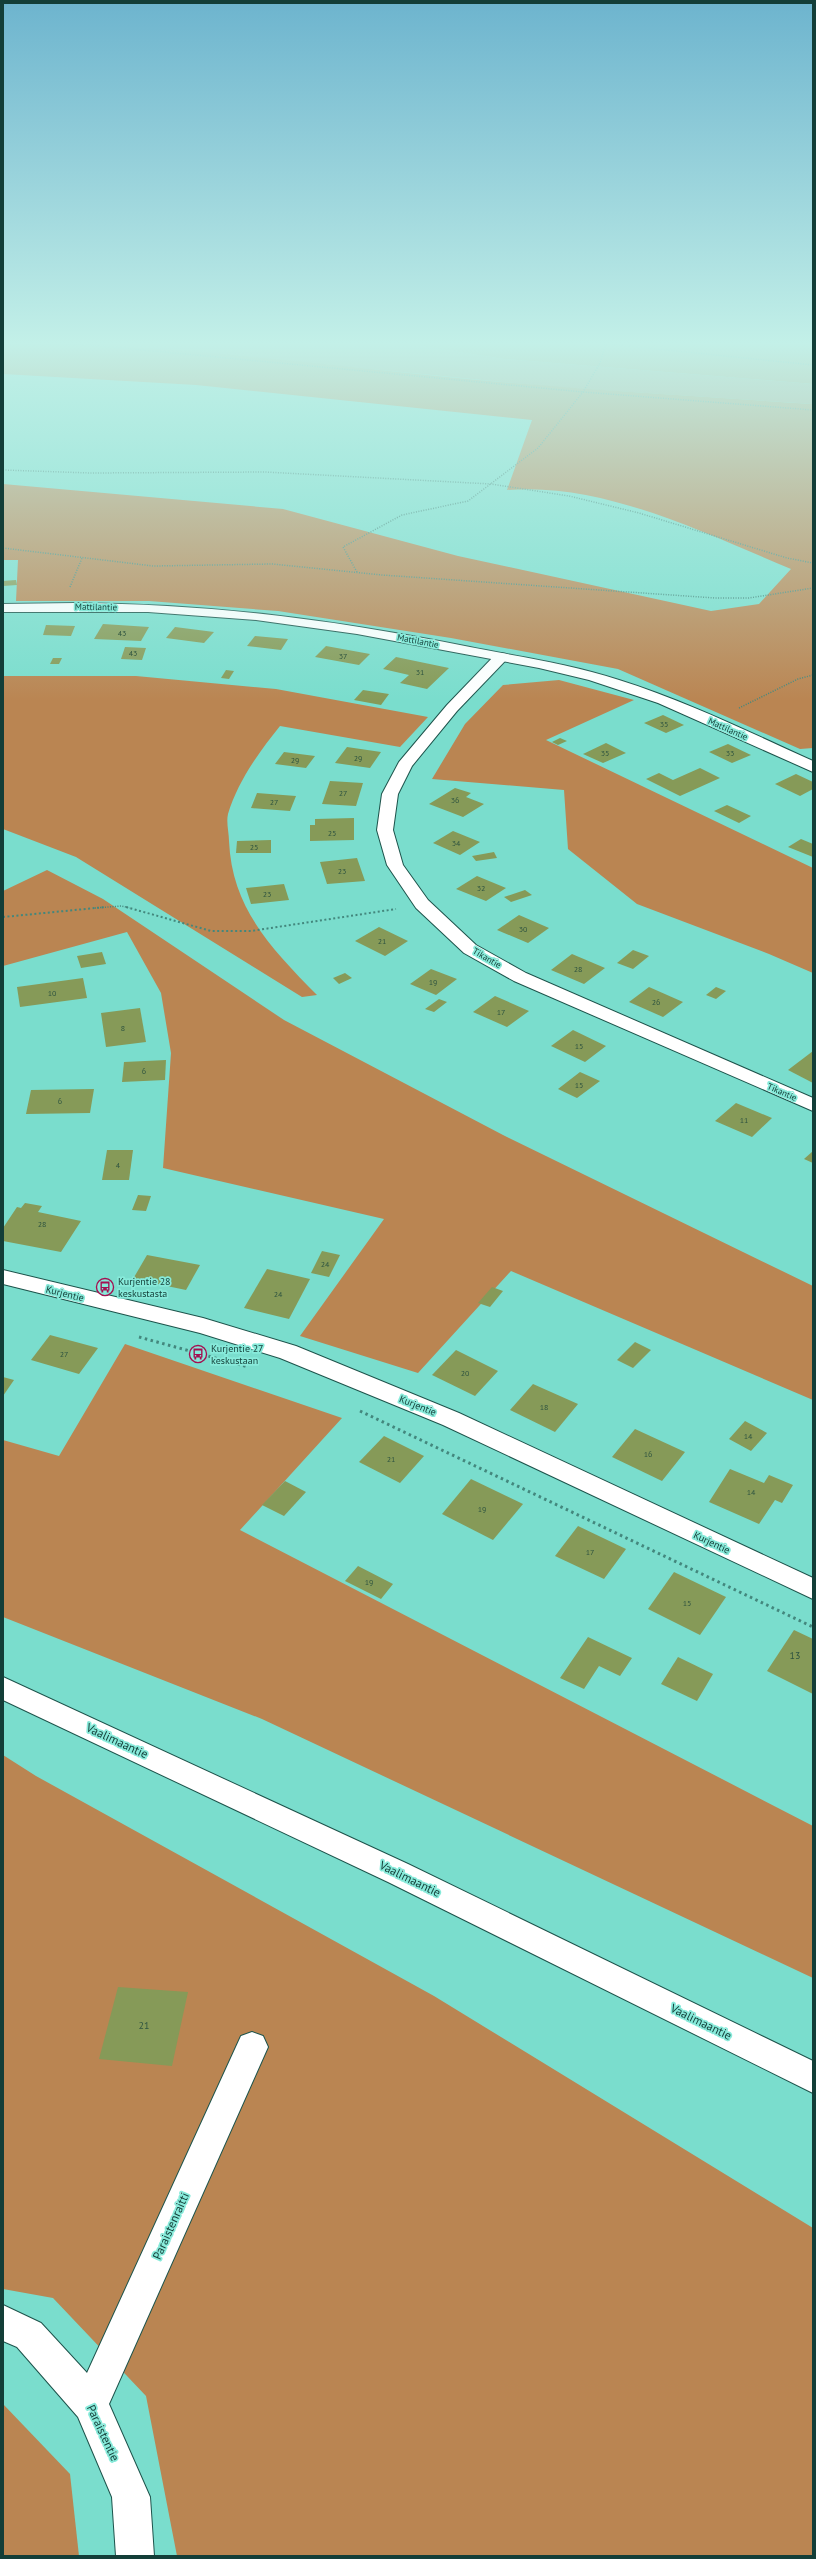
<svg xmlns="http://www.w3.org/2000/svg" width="816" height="2559" font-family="'PT Sans',sans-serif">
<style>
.green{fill:#b79271}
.forest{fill:#ba8552}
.building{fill:#869a58}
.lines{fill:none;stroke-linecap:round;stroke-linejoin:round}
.street-casing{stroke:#1d534b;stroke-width:2}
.secondary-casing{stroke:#1d534b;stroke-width:2}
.path-far2{stroke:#43877d;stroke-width:1.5;stroke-dasharray:1 1.5;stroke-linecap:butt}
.path-far1{stroke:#43877d;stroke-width:2;stroke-dasharray:2 2.5;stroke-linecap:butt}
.path{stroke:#43877d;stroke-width:3;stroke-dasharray:2.5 3.5;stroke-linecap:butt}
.street{fill:#fff;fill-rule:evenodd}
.secondary{fill:#fff;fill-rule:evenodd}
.labels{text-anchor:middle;stroke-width:3.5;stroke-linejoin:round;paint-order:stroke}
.number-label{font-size:8px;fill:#305540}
.far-street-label{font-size:9px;fill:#133e38;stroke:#87eada}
.poi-label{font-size:10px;fill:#133e38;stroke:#87eada;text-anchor:start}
.street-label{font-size:10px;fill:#133e38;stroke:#87eada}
.near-number-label{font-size:10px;fill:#305540}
.near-street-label{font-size:12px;fill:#133e38;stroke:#87eada}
</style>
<rect width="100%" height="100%" fill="#7addcd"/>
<polygon class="green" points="70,343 401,343 504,359 813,384 813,404 554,387 289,361"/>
<g class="forest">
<path d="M3,343C151,343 299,362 447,377C569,389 691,396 813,404V748L800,749L618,669L451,638L278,611L149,601H16L18,560H3V484L283,509L458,556L711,611L759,604L791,569C704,533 604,482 507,490L532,420L196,385L3,374Z"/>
<polygon points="401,343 813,343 813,384 504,359"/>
<path d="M3,676H136L276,689L428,717L400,747L280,726C259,752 238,781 228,814C226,822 229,833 229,841C232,909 272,949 317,995L302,997L76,857L3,829Z"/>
<polygon points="559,680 634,700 546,740 813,868 813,973 769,954 637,904 568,849 564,790 432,779 465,724 503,685"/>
<polygon points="47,870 103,899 284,1020 503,1135 813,1286 813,1400 511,1271 418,1373 300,1336 384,1219 163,1168 171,1053 161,993 127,932 3,966 3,891"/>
<polygon points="125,1344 342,1418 240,1530 813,1826 813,1978 262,1719 3,1617 3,1440 59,1456"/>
<polygon points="3,1755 36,1776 434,1996 813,2228 813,2556 177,2556 146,2396 53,2298 3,2289"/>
<polygon points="3,2404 70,2474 79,2556 3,2556"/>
</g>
<g class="building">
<polygon points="16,580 17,585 3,586 3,581"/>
<polygon points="103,624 149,627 141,641 94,639"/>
<polygon points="46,625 75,626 71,636 43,635"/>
<polygon points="175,627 214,632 204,643 166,638"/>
<polygon points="255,636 288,639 281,650 247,646"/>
<polygon points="326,646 370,654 359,665 315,657"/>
<polygon points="125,647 146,648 142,660 121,659"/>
<polygon points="396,657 449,668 427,689 400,683 409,675 383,669"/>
<polygon points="53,658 62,658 59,664 50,664"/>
<polygon points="226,670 234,671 229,679 221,678"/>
<polygon points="363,690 389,694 381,705 354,700"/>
<polygon points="663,715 684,725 666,733 644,723"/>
<polygon points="560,738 567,741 558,745 552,742"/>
<polygon points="606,743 626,753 603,763 583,754"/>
<polygon points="728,744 751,755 732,763 709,752"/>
<polygon points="347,747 381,752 370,768 335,763"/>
<polygon points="284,752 315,756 306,768 275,764"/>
<polygon points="700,768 720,778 680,796 646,779 659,773 673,780"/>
<polygon points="796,774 813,782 813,789 800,796 775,784"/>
<polygon points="330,781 363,783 356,806 322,804"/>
<polygon points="455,788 471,793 466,797 484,804 463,817 429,804"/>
<polygon points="257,793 296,796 290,811 251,808"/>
<polygon points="727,805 751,816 739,823 714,811"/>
<polygon points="354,818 354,840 310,841 310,825 315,825 315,819"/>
<polygon points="453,831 480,842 460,855 433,843"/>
<polygon points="801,839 813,844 813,857 788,847"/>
<polygon points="271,840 271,853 236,853 237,841"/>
<polygon points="494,852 497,858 476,861 472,856"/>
<polygon points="357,858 365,881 327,884 320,862"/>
<polygon points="477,876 506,888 486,901 456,889"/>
<polygon points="284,884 289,900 251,904 246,888"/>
<polygon points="525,890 532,895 511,902 504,897"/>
<polygon points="519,915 549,928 528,943 497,930"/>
<polygon points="379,927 408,941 385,956 355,941"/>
<polygon points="633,950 649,956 633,969 617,963"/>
<polygon points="102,952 106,964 81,968 77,956"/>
<polygon points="572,954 605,968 584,984 551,970"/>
<polygon points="431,969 457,979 436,995 410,984"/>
<polygon points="345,973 352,978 339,984 333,978"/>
<polygon points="83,978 87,998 20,1007 17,987"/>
<polygon points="649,987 683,1002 663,1017 629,1002"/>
<polygon points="716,987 726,991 716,999 706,995"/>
<polygon points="495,996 529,1011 507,1027 473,1012"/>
<polygon points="439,999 447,1002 434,1012 425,1009"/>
<polygon points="140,1008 146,1042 106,1047 101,1013"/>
<polygon points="573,1030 606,1046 585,1062 551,1046"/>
<polygon points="813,1051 813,1083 788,1070"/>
<polygon points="166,1060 165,1080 122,1082 124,1062"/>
<polygon points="580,1072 600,1081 577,1098 558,1089"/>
<polygon points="94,1089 90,1113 26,1114 31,1090"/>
<polygon points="736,1103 772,1118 752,1137 715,1121"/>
<polygon points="107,1150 133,1150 129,1180 102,1180"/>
<polygon points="813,1151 813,1163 804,1159"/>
<polygon points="138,1195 151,1196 146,1211 132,1210"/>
<polygon points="25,1203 42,1206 38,1212 81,1221 61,1252 3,1241 3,1228 17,1207 21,1208"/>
<polygon points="322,1251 340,1255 329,1277 311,1273"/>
<polygon points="147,1255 200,1265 186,1290 133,1279"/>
<polygon points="267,1269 310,1279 289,1319 244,1308"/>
<polygon points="492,1287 503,1291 490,1307 478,1303"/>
<polygon points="50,1335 98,1348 79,1374 31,1360"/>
<polygon points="635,1342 651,1350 633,1368 617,1360"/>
<polygon points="456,1350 498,1371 475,1396 432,1375"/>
<polygon points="3,1377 14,1380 3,1396"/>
<polygon points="533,1384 578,1404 555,1432 510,1410"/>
<polygon points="745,1421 767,1433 751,1451 729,1439"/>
<polygon points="635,1429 685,1452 662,1481 612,1457"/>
<polygon points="384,1436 424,1456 400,1483 359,1462"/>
<polygon points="730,1469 764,1483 769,1475 793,1485 782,1503 775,1500 759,1524 709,1502"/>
<polygon points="471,1479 523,1504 493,1540 442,1514"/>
<polygon points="285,1481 306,1492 284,1516 262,1505"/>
<polygon points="578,1526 626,1549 604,1579 555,1556"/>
<polygon points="358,1566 393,1584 381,1599 345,1581"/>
<polygon points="674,1572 726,1597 700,1635 648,1609"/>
<polygon points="794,1630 813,1639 813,1694 767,1671"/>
<polygon points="588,1637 632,1658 620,1676 599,1666 584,1689 560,1678"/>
<polygon points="678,1657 713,1674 697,1701 661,1684"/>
<polygon points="118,1987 188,1992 172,2066 99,2059"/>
</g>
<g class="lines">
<g class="street-casing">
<g id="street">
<polygon points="501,653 506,654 508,657 506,660 457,711 412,766 398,794 393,830 403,865 428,900 476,945 526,973 813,1098 813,1111 514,981 464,953 416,908 387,865 377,830 382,794 399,762 447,705 496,654"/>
<polygon points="252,2032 263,2036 268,2047 109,2404 150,2497 154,2556 116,2556 112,2497 78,2417 17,2347 3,2341 3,2305 41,2323 87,2373 241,2036"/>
</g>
</g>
<g class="secondary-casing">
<g id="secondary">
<path d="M75,603C213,604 335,620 470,647C520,657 571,664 619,680C686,701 749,732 813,761V772L658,703L589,680L539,668L357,634L256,620L148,612H3V604Z"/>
<polygon points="3,1270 203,1318 296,1346 459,1413 813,1578 813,1599 443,1425 280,1358 200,1333 3,1284"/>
<polygon points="3,1677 408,1864 813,2061 813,2093 388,1882 3,1700"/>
</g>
</g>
<g class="path-far2">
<polyline points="599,343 813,365"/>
<polyline points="3,345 91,345 583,392 813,410"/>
<polyline points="3,470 91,473 265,472 491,484 569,496 639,513 787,558 813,563"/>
<polyline points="3,548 153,566 272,564 382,575 715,598 749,598 813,588"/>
<polyline points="357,572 343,547 402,515 468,501 538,448 583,392 600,363 606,343"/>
<polyline points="70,587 82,558"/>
<polyline points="739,708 798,679 813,675"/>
<polyline points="95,908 121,906 130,908"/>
</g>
<g class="path-far1">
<polyline points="126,907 211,931 251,931 396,909"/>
<polyline points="3,917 106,907"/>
</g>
<g class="path">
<polyline points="139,1337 248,1367"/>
<polyline points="360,1411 813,1627"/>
</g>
<use href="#street" class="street"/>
<use href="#secondary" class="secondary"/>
</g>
<linearGradient id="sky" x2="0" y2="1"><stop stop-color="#6db4ce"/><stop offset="0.49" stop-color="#c3f0e8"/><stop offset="1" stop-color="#c3f0e8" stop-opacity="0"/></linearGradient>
<rect width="816" height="701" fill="url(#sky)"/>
<defs>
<g id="bus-ring" transform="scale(0.9)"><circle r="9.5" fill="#87eada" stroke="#a31051" stroke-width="1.5"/><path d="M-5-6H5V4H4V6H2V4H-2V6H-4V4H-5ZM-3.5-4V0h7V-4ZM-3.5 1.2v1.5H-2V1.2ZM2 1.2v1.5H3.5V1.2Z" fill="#a31051"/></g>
</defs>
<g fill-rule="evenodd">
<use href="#bus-ring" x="105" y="1287"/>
<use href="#bus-ring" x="198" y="1354"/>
</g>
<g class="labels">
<g class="number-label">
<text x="122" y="636">43</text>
<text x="133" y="656">43</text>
<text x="343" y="659">37</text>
<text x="420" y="675">31</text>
<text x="664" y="727">35</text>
<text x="605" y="756">35</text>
<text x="730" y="756">33</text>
<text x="358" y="761">29</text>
<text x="295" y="763">29</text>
<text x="343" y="796">27</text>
<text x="455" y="803">36</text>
<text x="274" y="805">27</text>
<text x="332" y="836">25</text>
<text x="456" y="846">34</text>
<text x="254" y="850">25</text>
<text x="342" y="874">23</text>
<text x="481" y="891">32</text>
<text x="267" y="897">23</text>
<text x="523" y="932">30</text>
<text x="382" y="944">21</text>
<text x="578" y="972">28</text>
<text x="433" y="985">19</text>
<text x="52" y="996">10</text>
<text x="656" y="1005">26</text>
<text x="501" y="1015">17</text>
<text x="123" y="1031">8</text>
<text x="579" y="1049">15</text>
<text x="144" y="1074">6</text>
<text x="579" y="1088">15</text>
<text x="60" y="1104">6</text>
<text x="744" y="1123">11</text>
<text x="118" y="1168">4</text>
<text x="42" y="1227">28</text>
<text x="325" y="1267">24</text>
<text x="278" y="1297">24</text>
<text x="64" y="1357">27</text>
<text x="465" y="1376">20</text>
<text x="544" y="1410">18</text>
<text x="748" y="1439">14</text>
<text x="648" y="1457">16</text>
<text x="391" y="1462">21</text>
<text x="751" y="1495">14</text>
<text x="482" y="1512">19</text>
<text x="590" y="1555">17</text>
<text x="369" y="1585">19</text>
<text x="687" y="1606">15</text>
</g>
<g class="far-street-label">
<text transform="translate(96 607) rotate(1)" y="3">Mattilantie</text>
<text transform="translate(418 641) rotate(11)" y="3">Mattilantie</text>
<text transform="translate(728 729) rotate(24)" y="3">Mattilantie</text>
<text transform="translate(487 958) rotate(30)" y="3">Tikantie</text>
<text transform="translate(782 1092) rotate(24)" y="3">Tikantie</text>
</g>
<g class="poi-label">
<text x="118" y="1285">Kurjentie 28<tspan x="118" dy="12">keskustasta</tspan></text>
<text x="211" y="1352">Kurjentie 27<tspan x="211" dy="12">keskustaan</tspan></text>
</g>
<g class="street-label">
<text transform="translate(65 1293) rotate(14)" y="4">Kurjentie</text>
<text transform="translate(418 1405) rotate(22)" y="4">Kurjentie</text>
<text transform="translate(712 1542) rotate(25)" y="4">Kurjentie</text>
</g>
<g class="near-number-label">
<text x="795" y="1659">13</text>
<text x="144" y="2029">21</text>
</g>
<g class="near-street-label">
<text transform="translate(117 1741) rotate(25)" y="4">Vaalimaantie</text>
<text transform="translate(410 1879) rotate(26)" y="4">Vaalimaantie</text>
<text transform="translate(701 2022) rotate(26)" y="4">Vaalimaantie</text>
<text transform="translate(171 2226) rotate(-66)" y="4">Paraistenraitti</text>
<text transform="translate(103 2433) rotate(65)" y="4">Paraistentie</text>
</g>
</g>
<rect width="816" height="2559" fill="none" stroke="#133e38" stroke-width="8"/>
</svg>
